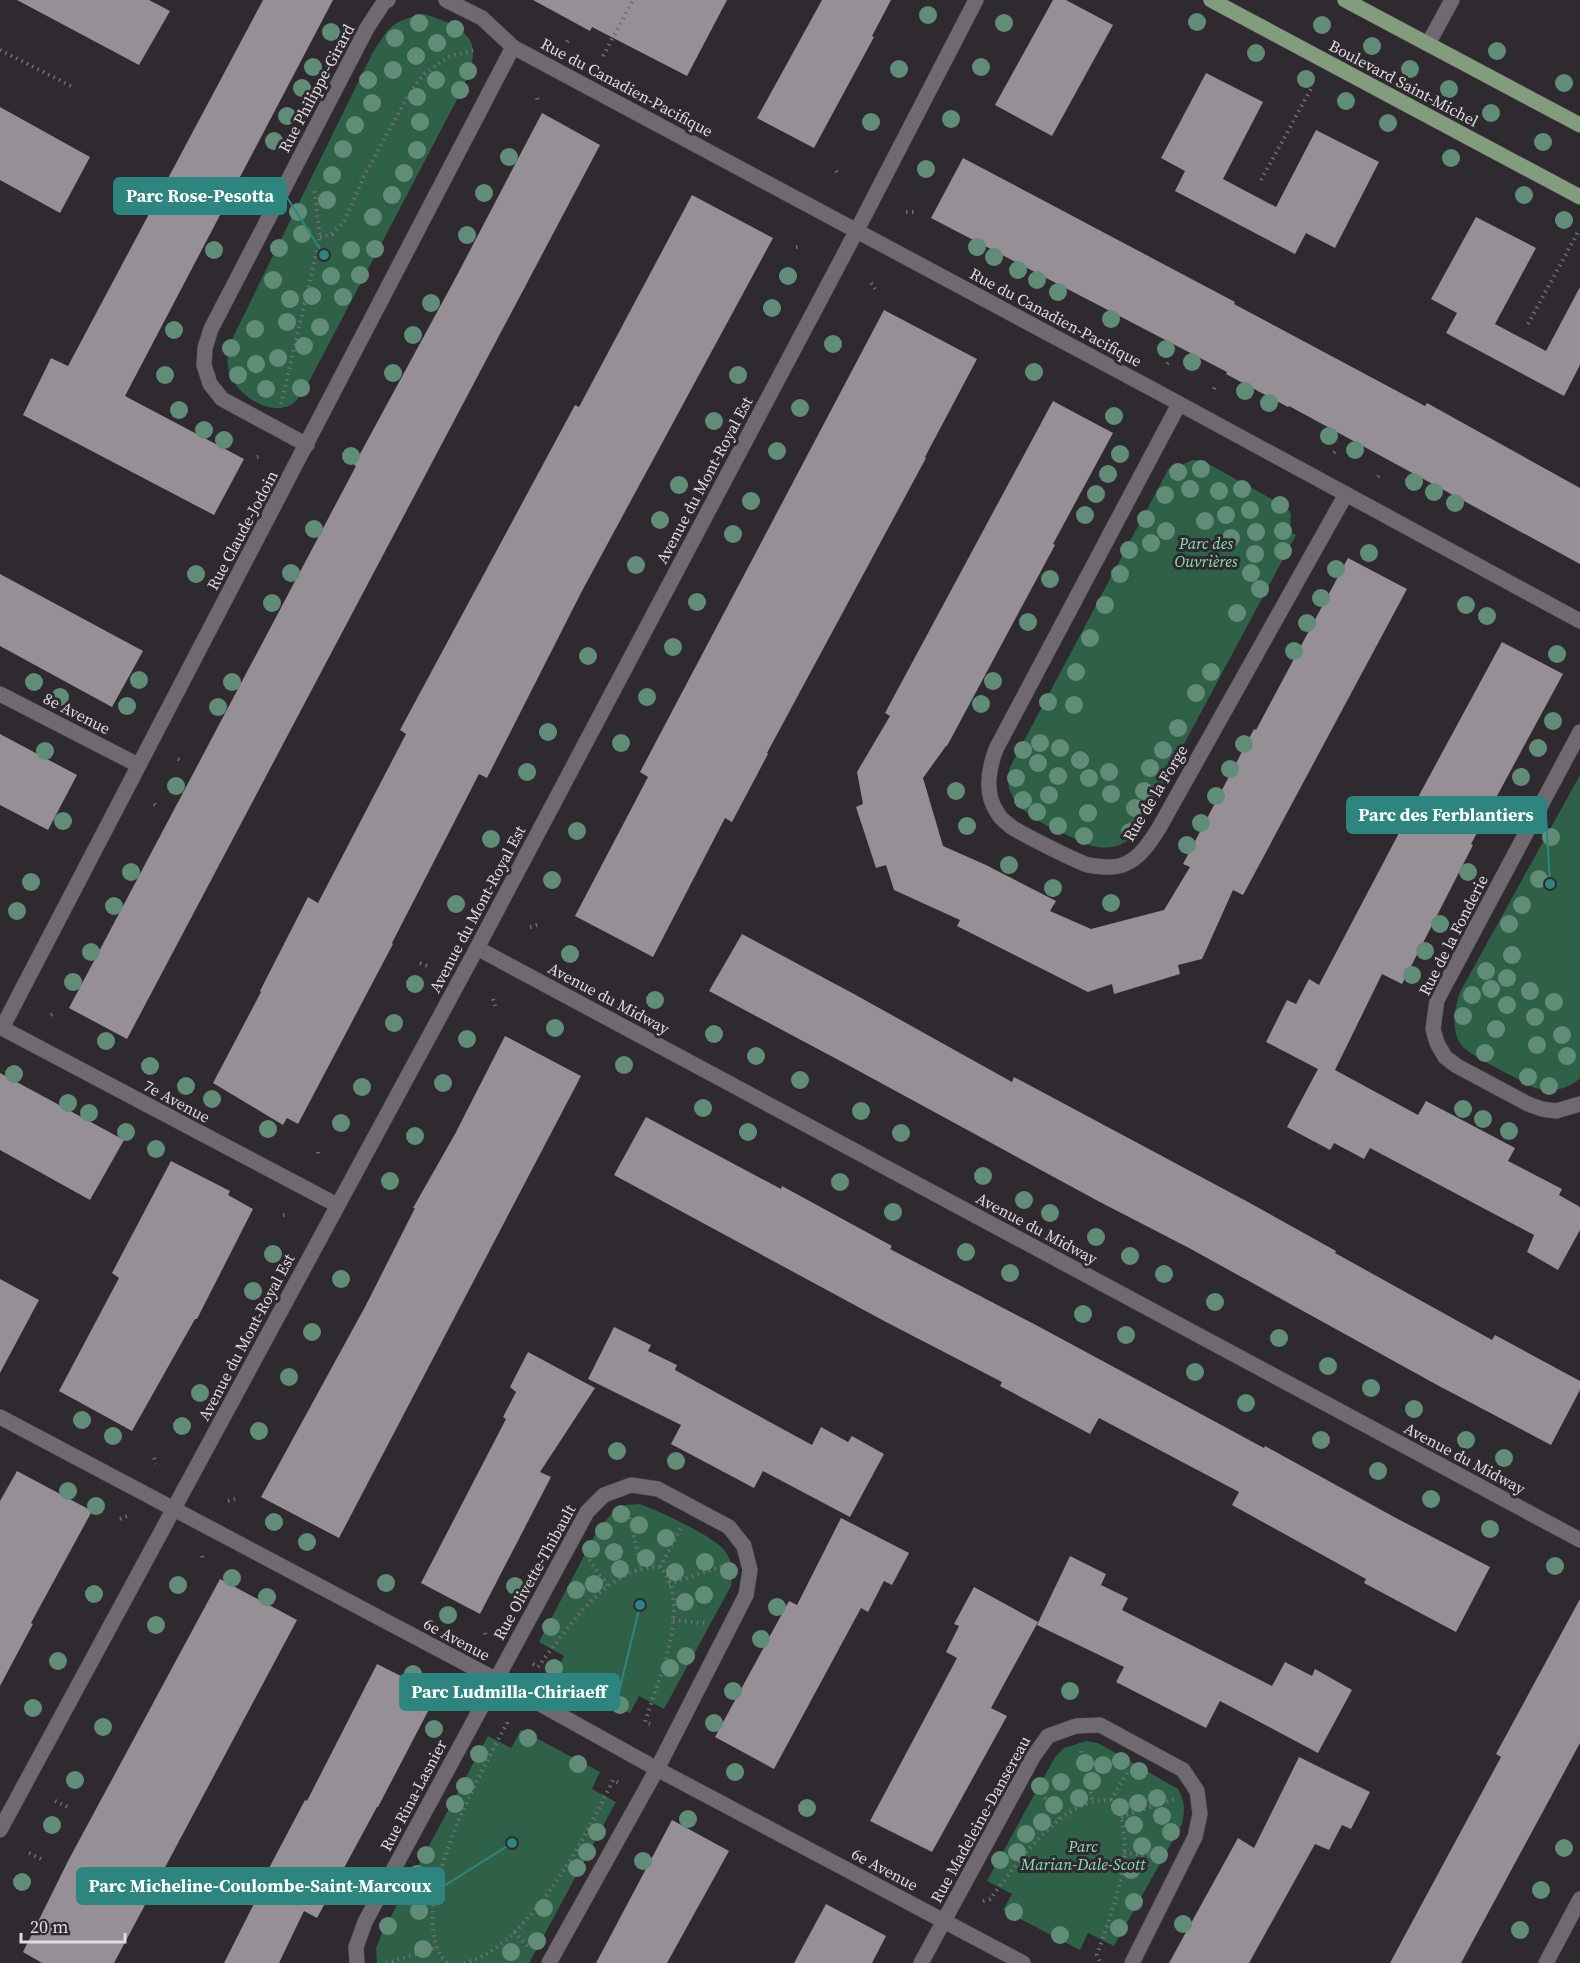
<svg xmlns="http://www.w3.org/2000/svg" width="1580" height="1963" font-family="'Source Serif 4',serif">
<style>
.green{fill:#2f6149}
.building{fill:#978f96}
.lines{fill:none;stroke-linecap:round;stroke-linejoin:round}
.minor-casing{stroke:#4b464c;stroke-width:16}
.major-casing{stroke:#4b464c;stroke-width:16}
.path{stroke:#726d72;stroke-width:4;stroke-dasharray:1.5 4.5;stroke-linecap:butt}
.minor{stroke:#706970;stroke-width:15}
.major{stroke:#839c7e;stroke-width:15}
.tree{fill:#618d78}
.labels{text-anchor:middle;stroke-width:6;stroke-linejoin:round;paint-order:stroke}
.street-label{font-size:16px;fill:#dfdbdf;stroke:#2f2a2f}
.park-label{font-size:16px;font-style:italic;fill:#8adeb3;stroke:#2f2a2f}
.leader{fill:none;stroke:#2e857f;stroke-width:2}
.callout-dot{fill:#2e857f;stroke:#2f2a2f;stroke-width:2}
.callout{fill:#2e857f;stroke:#2e857f;stroke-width:2}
.callout-label{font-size:18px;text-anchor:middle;font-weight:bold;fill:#fff}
</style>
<rect width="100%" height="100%" fill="#2f2a2f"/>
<g class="green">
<path d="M424,14C442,20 474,29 473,53C473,66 467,78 462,90L304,391C301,394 298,399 295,402C273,420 235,395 229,371C225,358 230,347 234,335L372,54C389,27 391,21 424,14Z"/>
<path d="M1192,460L1203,461L1286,507L1291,514L1290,532L1296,535L1138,830C1126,847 1109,851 1089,845C1058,830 996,811 1010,767L1169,468L1176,471L1182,465Z"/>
<path d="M1580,775V1078C1567,1091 1552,1091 1535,1088C1521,1080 1470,1056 1462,1046C1450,1031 1455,1008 1460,992Z"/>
<path d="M639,1504C656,1509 715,1537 725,1551C733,1562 733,1573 731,1586L664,1709L639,1696L630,1713L555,1672L564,1656L539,1642L597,1531L614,1511L626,1505Z"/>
<polygon points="521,1730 600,1772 592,1789 616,1802 529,1963 377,1963 376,1948 382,1933 488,1736 511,1748"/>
<path d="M1086,1741L1098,1743L1178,1789C1185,1801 1185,1810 1182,1824L1114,1946L1088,1933L1080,1950L1003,1910L1012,1894L987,1881L1055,1757L1064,1748Z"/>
</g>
<g class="building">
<polygon points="17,0 149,0 170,11 139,65"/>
<polygon points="263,0 333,0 125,396 244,459 214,515 23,415 51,358 68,366"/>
<polygon points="533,0 727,0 687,76 592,27 590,31"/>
<polygon points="822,0 891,0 872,36 874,37 814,148 757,118"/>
<polygon points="1053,0 1066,0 1113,25 1052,136 995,105"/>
<polygon points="1206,73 1263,102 1223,179 1276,207 1316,130 1379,162 1335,248 1306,233 1295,254 1175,191 1185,171 1161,158"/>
<polygon points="0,107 90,157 60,213 0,180"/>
<polygon points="542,113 600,145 127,1039 69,1008 356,466 354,465 455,279"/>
<polygon points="963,158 1235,302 1234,304 1425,406 1427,403 1580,488 1580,564 1289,406 1288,407 1226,374 1227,372 931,218"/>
<polygon points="692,195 773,238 582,591 487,778 479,774 392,943 393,944 298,1124 287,1118 283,1125 213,1083 261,992 260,991 308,897 318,903 406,734 400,730 575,405 579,407"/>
<polygon points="1476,217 1536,248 1495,324 1546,351 1580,287 1580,365 1564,396 1446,333 1457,313 1431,299"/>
<polygon points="884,310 977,359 925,457 926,458 767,753 768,754 732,822 725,818 653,957 575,916 648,777 640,772"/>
<polygon points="1053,401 1113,433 1053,544 1055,545 947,746 946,746 923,778 943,846 986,865 1056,901 1050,911 1091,929 1164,910 1190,867 1183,864 1254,729 1256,730 1348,558 1407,589 1243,895 1233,890 1202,959 1178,965 1180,974 1114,994 1112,984 1088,992 957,926 960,920 894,890 886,865 876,868 856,807 863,804 857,772 890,716 885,713"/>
<polygon points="0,574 143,651 112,707 0,646"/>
<polygon points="1502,642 1563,674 1471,844 1473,845 1402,984 1382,974 1335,1070 1418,1115 1426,1101 1515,1148 1508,1161 1562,1189 1559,1195 1580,1207 1580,1230 1558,1270 1527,1252 1534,1235 1483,1208 1370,1148 1364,1159 1334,1143 1330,1150 1287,1127 1318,1069 1266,1042 1287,1000 1296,1004 1309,979 1319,985 1410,812"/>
<polygon points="0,734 77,775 48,830 0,805"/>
<polygon points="742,934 854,994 1012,1082 1014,1077 1248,1202 1336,1251 1335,1253 1492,1340 1495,1335 1580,1381 1580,1390 1551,1445 1439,1386 1189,1248 1098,1201 846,1064 709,991"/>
<polygon points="505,1036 581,1076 339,1538 261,1497 366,1305 415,1208 413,1208 455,1134"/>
<polygon points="0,1073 124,1140 90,1200 0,1150"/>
<polygon points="646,1117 781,1189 782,1186 892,1246 890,1249 1034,1324 1264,1448 1265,1446 1396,1518 1490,1567 1456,1632 1364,1583 1366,1579 1232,1505 1239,1492 1099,1418 1090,1434 1000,1386 1002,1382 886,1322 614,1175"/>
<polygon points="171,1161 230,1191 228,1195 253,1209 197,1319 195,1319 132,1431 59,1391 119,1278 112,1273"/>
<polygon points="0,1279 39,1300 0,1373"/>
<polygon points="614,1327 651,1345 648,1351 677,1365 675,1370 812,1445 821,1427 848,1442 852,1436 884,1454 850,1517 763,1471 754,1488 671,1444 681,1425 588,1379"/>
<polygon points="528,1352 595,1388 540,1472 551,1477 480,1614 421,1583 506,1419 503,1417 516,1392 510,1387"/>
<polygon points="17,1471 92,1511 31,1623 33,1624 0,1686 0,1501"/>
<polygon points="841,1518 909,1553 892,1585 884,1581 868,1612 861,1608 774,1769 715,1737 789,1601 797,1605"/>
<polygon points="1070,1556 1106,1574 1101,1585 1128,1598 1122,1610 1272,1686 1285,1662 1312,1676 1315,1669 1352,1690 1318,1753 1220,1701 1206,1728 1116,1682 1124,1667 1037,1625"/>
<polygon points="220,1579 297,1620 114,1963 42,1963 23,1952 68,1861"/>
<polygon points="974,1587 1038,1622 991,1708 1007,1716 932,1852 870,1821 957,1658 946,1652 959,1626 954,1624"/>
<polygon points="1580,1599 1580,1743 1461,1963 1390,1963 1501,1757 1496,1754"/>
<polygon points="377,1664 437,1694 378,1807 377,1807 317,1918 304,1911 279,1963 224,1963 262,1888 259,1887 305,1800 307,1801"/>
<polygon points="1299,1757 1370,1792 1351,1829 1342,1825 1329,1850 1315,1844 1249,1963 1169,1963 1238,1838 1254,1848"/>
<polygon points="672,1820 729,1851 667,1963 596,1963"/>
<polygon points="826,1904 886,1936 872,1963 794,1963"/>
</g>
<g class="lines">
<g class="minor-casing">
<g id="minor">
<polyline points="446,0 482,18 513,47 1154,390 1580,621"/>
<polyline points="1428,44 1452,0"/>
<path d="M1179,404L996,749C989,768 984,793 997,812C999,816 1005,822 1009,825C1017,832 1078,862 1088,865C1100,867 1114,869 1125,864C1141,857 1150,842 1159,828L1346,494"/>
<polyline points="307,445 222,399 210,384 204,365 205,348 211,329 367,28 384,2 388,0"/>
<polyline points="0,694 138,765"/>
<polyline points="1580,732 1437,1000 1433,1029 1437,1043 1445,1057 1457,1066 1528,1104 1542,1109 1556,1111 1580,1104"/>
<polyline points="477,948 1580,1540"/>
<polyline points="0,1027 337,1205"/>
<polyline points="2,1028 513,47"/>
<polyline points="0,1417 495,1679 657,1769 1023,1963"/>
<polyline points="0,1830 477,948 857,230 976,0"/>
<polyline points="357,1963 356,1947 365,1922 587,1512 604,1495 631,1485 658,1489 729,1527 744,1546 750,1570 746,1595 657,1769 549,1963"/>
<polyline points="921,1963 1033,1757 1048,1736 1076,1726 1100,1725 1183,1770 1197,1791 1200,1814 1195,1837 1132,1963"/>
<polyline points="1546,1963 1580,1899"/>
</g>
</g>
<g class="major-casing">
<g id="major">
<polyline points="1211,0 1580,197"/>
<polyline points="1345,0 1580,125"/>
</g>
</g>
<g class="path">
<polyline points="567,42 569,38"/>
<polyline points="0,50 73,87"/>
<polyline points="603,56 633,0"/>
<polyline points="537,98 538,102"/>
<polyline points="836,171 839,176"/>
<polyline points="1261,180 1311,89"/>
<polyline points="906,212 914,212"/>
<polyline points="320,237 332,234 344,222 363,178 404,103 423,75 448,57 474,50"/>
<polyline points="796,247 802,247"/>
<polyline points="871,283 875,289"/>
<polyline points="1528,324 1578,232"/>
<polyline points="1167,364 1170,360"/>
<polyline points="1214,389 1216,384"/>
<polyline points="281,404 320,237 314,188"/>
<polyline points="1334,453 1337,449"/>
<polyline points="257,457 261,456"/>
<polyline points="1378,477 1381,473"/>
<polyline points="178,759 182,761"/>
<polyline points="154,804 158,807"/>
<polyline points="530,927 540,924"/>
<polyline points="420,963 430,967"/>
<polyline points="493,999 495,1006"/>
<polyline points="51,1015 55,1013"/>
<polyline points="318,1152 319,1158"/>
<polyline points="283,1215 288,1215"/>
<polyline points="154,1458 156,1464"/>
<polyline points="228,1501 235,1499"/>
<polyline points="628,1512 642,1569"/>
<polyline points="120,1519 127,1516"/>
<polyline points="202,1556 203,1561"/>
<polyline points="589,1560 608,1586"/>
<polyline points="660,1567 681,1528"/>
<polyline points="669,1584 723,1566"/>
<polyline points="673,1620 705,1623"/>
<polyline points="485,1633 486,1638"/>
<path d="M533,1664L538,1667C567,1629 607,1566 660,1567C694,1603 657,1682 645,1722L650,1724"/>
<polyline points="1081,1751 1093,1802"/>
<polyline points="1041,1793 1060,1819"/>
<polyline points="1111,1800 1129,1770"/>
<polyline points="55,1801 68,1807"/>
<polyline points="1121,1817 1174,1799"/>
<polyline points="29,1853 41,1859"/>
<polyline points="1124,1853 1156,1856"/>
<polyline points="413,1885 436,1888"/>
<path d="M983,1901L990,1899C1019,1862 1059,1799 1111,1800C1143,1840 1111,1912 1097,1955L1100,1962"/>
<polyline points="514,1932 530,1949"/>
<polyline points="386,1963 436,1948"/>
<path d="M447,1963C400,1916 481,1772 507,1723L506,1719"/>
<path d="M464,1963C527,1949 587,1835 613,1780L619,1783"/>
</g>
<use href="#minor" class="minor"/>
<use href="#major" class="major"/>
</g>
<g class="tree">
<circle cx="928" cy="15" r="9"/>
<circle cx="1197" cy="22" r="9"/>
<circle cx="419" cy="23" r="9"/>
<circle cx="1004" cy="23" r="9"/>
<circle cx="1322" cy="25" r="9"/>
<circle cx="455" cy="29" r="9"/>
<circle cx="331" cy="32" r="9"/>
<circle cx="395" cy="38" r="9"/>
<circle cx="437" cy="43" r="9"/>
<circle cx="1372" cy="46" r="9"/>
<circle cx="1497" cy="51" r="9"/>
<circle cx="1256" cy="53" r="9"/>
<circle cx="416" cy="56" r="9"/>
<circle cx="313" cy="67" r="9"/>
<circle cx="981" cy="67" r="9"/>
<circle cx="899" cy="69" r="9"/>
<circle cx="1410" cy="69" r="9"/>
<circle cx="393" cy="70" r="9"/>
<circle cx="468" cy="71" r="9"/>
<circle cx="1306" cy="79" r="9"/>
<circle cx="368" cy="80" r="9"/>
<circle cx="436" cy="80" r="9"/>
<circle cx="1564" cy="83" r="9"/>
<circle cx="302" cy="88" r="9"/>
<circle cx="1449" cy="89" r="9"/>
<circle cx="460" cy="90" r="9"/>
<circle cx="417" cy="97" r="9"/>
<circle cx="1346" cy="101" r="9"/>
<circle cx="372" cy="103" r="9"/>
<circle cx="1491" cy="113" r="9"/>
<circle cx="287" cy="116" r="9"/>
<circle cx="951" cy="119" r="9"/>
<circle cx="420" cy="122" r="9"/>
<circle cx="871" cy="122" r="9"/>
<circle cx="1388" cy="123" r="9"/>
<circle cx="355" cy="125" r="9"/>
<circle cx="274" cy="141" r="9"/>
<circle cx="1543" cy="142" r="9"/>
<circle cx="343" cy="149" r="9"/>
<circle cx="417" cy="150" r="9"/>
<circle cx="509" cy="157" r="9"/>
<circle cx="1451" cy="158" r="9"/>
<circle cx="926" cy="169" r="9"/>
<circle cx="404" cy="173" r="9"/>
<circle cx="332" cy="175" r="9"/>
<circle cx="484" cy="193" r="9"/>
<circle cx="392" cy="195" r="9"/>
<circle cx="1524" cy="195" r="9"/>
<circle cx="327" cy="200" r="9"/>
<circle cx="298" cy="212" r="9"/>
<circle cx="373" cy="217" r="9"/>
<circle cx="1564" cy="220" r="9"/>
<circle cx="302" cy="234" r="9"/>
<circle cx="467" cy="235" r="9"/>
<circle cx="977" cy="247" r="9"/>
<circle cx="279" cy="248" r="9"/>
<circle cx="375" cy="249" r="9"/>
<circle cx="214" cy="250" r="9"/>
<circle cx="351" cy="250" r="9"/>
<circle cx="994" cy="257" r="9"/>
<circle cx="1018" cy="270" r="9"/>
<circle cx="360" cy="275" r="9"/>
<circle cx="331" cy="276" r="9"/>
<circle cx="788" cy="276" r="9"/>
<circle cx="273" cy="280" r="9"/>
<circle cx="1037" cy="280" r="9"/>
<circle cx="1058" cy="292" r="9"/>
<circle cx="312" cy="296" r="9"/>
<circle cx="343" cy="297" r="9"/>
<circle cx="290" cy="299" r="9"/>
<circle cx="431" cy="303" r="9"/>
<circle cx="772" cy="308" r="9"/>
<circle cx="1111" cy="319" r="9"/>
<circle cx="287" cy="322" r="9"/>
<circle cx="320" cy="327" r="9"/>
<circle cx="255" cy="329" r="9"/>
<circle cx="174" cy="330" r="9"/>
<circle cx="413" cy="335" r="9"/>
<circle cx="833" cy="344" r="9"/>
<circle cx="304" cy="346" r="9"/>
<circle cx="231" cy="348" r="9"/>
<circle cx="1166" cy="349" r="9"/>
<circle cx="278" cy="358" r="9"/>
<circle cx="1192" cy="362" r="9"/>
<circle cx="256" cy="364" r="9"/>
<circle cx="1034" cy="372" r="9"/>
<circle cx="393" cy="373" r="9"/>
<circle cx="165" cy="375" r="9"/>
<circle cx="238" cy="375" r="9"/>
<circle cx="738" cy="375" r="9"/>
<circle cx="301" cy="388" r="9"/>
<circle cx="266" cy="389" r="9"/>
<circle cx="1245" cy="391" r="9"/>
<circle cx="1269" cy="403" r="9"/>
<circle cx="800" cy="408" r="9"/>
<circle cx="179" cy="410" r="9"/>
<circle cx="1114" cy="416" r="9"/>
<circle cx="714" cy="421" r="9"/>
<circle cx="204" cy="430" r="9"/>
<circle cx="1329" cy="436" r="9"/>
<circle cx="224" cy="440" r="9"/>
<circle cx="1355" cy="450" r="9"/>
<circle cx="777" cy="451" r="9"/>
<circle cx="1120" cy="454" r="9"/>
<circle cx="351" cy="456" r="9"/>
<circle cx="1201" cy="469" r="9"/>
<circle cx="1178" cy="472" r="9"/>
<circle cx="1108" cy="474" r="9"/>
<circle cx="1414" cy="482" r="9"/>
<circle cx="679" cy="485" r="9"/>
<circle cx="1190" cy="489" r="9"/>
<circle cx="1242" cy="489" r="9"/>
<circle cx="1219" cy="491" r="9"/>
<circle cx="1434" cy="492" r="9"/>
<circle cx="1096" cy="494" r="9"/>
<circle cx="1165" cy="495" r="9"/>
<circle cx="751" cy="501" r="9"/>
<circle cx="1455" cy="503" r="9"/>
<circle cx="1280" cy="505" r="9"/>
<circle cx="1250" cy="510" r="9"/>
<circle cx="1085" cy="515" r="9"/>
<circle cx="1226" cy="515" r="9"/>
<circle cx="1146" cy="519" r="9"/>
<circle cx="660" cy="520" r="9"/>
<circle cx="1205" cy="521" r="9"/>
<circle cx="314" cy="529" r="9"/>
<circle cx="1166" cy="531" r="9"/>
<circle cx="1283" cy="531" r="9"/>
<circle cx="1256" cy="532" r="9"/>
<circle cx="733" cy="534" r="9"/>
<circle cx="1231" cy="538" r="9"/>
<circle cx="1151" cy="543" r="9"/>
<circle cx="1129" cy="550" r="9"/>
<circle cx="1283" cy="551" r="9"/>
<circle cx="1369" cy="553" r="9"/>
<circle cx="1255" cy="554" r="9"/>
<circle cx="636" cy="565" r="9"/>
<circle cx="1336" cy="569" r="9"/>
<circle cx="291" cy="573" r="9"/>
<circle cx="1251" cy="573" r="9"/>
<circle cx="196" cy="574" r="9"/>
<circle cx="1120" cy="574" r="9"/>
<circle cx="1050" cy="579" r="9"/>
<circle cx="1260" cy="589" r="9"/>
<circle cx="1321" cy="598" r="9"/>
<circle cx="697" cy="602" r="9"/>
<circle cx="272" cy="603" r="9"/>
<circle cx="1105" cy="605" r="9"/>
<circle cx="1466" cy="605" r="9"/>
<circle cx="1237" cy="613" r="9"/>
<circle cx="1487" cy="616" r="9"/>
<circle cx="1028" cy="622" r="9"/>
<circle cx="1307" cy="623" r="9"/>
<circle cx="1090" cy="638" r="9"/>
<circle cx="673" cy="647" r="9"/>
<circle cx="1294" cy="651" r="9"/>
<circle cx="1557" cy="654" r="9"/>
<circle cx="588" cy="656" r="9"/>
<circle cx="1076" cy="672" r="9"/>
<circle cx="1211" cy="672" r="9"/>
<circle cx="139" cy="680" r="9"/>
<circle cx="993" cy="681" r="9"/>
<circle cx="34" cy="682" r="9"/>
<circle cx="232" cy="682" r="9"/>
<circle cx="1196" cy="693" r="9"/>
<circle cx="60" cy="697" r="9"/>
<circle cx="647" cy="697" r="9"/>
<circle cx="1048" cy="702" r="9"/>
<circle cx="981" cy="704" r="9"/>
<circle cx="1074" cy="705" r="9"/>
<circle cx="127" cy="706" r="9"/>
<circle cx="218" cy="707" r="9"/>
<circle cx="1553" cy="721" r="9"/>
<circle cx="1178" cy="728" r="9"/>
<circle cx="548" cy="732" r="9"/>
<circle cx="621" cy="743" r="9"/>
<circle cx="1040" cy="743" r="9"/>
<circle cx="1244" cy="744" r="9"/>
<circle cx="1060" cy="748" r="9"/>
<circle cx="1538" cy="748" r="9"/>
<circle cx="1023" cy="750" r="9"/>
<circle cx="1163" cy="750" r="9"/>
<circle cx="45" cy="751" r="9"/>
<circle cx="1080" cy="760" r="9"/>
<circle cx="1038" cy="763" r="9"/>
<circle cx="1150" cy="768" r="9"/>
<circle cx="1230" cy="769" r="9"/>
<circle cx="527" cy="772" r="9"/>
<circle cx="1109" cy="772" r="9"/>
<circle cx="1058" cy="776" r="9"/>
<circle cx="1521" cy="777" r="9"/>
<circle cx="1016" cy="778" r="9"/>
<circle cx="1089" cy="778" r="9"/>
<circle cx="176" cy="786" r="9"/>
<circle cx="956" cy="791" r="9"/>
<circle cx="1144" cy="791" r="9"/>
<circle cx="1111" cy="794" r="9"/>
<circle cx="1049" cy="795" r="9"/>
<circle cx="1216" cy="796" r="9"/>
<circle cx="1023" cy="800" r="9"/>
<circle cx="1135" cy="808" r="9"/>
<circle cx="1037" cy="812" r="9"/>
<circle cx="1088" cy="813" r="9"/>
<circle cx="63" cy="821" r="9"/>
<circle cx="1201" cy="823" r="9"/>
<circle cx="967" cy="826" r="9"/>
<circle cx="1058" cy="826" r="9"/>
<circle cx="577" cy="831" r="9"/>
<circle cx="1130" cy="832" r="9"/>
<circle cx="1084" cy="836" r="9"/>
<circle cx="1551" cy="837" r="9"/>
<circle cx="491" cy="839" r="9"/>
<circle cx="1187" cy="845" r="9"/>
<circle cx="1009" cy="865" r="9"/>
<circle cx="131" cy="872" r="9"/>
<circle cx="1468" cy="872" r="9"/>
<circle cx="1539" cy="879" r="9"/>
<circle cx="552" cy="880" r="9"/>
<circle cx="31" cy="882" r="9"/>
<circle cx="1053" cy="888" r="9"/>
<circle cx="1111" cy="903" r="9"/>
<circle cx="456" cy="904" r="9"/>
<circle cx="1522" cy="905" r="9"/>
<circle cx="114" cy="906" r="9"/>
<circle cx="17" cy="911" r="9"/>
<circle cx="1440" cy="924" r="9"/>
<circle cx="1509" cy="924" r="9"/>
<circle cx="1425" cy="951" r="9"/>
<circle cx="91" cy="952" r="9"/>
<circle cx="570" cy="954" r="9"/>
<circle cx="1512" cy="955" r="9"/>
<circle cx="1486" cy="971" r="9"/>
<circle cx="1412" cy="975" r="9"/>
<circle cx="1507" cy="978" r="9"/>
<circle cx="73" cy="982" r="9"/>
<circle cx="415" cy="984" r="9"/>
<circle cx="1491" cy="989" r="9"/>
<circle cx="1530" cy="991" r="9"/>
<circle cx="1472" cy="995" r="9"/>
<circle cx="655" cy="1000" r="9"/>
<circle cx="1554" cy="1002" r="9"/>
<circle cx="1507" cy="1005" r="9"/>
<circle cx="1463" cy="1016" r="9"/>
<circle cx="1535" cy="1017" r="9"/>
<circle cx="394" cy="1023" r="9"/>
<circle cx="555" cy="1028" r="9"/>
<circle cx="1496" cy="1029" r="9"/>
<circle cx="714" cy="1034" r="9"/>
<circle cx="1562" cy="1035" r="9"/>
<circle cx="467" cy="1039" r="9"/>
<circle cx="106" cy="1041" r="9"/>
<circle cx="1537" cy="1045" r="9"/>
<circle cx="1485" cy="1053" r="9"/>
<circle cx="756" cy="1056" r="9"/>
<circle cx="1567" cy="1056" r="9"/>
<circle cx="624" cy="1065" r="9"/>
<circle cx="150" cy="1066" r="9"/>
<circle cx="14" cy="1074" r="9"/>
<circle cx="1528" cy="1077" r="9"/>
<circle cx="800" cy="1080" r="9"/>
<circle cx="443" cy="1083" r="9"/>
<circle cx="186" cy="1086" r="9"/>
<circle cx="1549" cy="1086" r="9"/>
<circle cx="362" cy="1087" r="9"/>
<circle cx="212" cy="1099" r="9"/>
<circle cx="68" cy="1103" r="9"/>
<circle cx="703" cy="1108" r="9"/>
<circle cx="1463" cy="1109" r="9"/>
<circle cx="861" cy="1111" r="9"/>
<circle cx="89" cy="1113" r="9"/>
<circle cx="1483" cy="1119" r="9"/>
<circle cx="341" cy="1123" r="9"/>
<circle cx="268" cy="1129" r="9"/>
<circle cx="1509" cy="1131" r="9"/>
<circle cx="126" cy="1132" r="9"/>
<circle cx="748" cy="1132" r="9"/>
<circle cx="901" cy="1133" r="9"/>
<circle cx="415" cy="1136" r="9"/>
<circle cx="156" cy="1149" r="9"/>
<circle cx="983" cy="1176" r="9"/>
<circle cx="390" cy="1181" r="9"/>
<circle cx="840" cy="1182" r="9"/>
<circle cx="1024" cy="1200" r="9"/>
<circle cx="893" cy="1212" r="9"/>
<circle cx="1050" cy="1213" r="9"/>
<circle cx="1096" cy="1237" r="9"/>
<circle cx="966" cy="1252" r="9"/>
<circle cx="273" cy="1254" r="9"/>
<circle cx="1130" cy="1256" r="9"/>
<circle cx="1010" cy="1273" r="9"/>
<circle cx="1164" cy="1274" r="9"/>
<circle cx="341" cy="1279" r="9"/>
<circle cx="253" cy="1291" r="9"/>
<circle cx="1215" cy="1302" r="9"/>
<circle cx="1083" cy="1314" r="9"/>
<circle cx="312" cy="1332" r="9"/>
<circle cx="1126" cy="1335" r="9"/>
<circle cx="1279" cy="1338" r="9"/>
<circle cx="1328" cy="1366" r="9"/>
<circle cx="1195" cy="1372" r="9"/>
<circle cx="289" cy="1377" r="9"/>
<circle cx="1371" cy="1388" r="9"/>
<circle cx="200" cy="1393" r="9"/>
<circle cx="1246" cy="1403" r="9"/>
<circle cx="1414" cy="1409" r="9"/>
<circle cx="82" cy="1420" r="9"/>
<circle cx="182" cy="1426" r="9"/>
<circle cx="259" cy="1431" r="9"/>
<circle cx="113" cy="1436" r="9"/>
<circle cx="1321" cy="1440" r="9"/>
<circle cx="1466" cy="1440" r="9"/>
<circle cx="617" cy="1451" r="9"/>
<circle cx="1504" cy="1458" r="9"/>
<circle cx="676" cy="1461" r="9"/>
<circle cx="1378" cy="1471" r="9"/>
<circle cx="68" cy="1491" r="9"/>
<circle cx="1431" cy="1499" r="9"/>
<circle cx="96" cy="1506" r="9"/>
<circle cx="621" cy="1514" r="9"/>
<circle cx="274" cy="1522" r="9"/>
<circle cx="639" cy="1525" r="9"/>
<circle cx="1490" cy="1529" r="9"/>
<circle cx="604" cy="1531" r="9"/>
<circle cx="666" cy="1538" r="9"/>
<circle cx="307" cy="1542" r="9"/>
<circle cx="591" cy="1549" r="9"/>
<circle cx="614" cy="1552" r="9"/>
<circle cx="646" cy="1558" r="9"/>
<circle cx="705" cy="1562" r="9"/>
<circle cx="1555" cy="1566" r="9"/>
<circle cx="620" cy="1569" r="9"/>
<circle cx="729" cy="1571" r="9"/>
<circle cx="675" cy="1572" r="9"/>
<circle cx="232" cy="1578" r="9"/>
<circle cx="386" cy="1583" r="9"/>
<circle cx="594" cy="1584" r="9"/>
<circle cx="178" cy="1585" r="9"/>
<circle cx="515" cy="1586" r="9"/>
<circle cx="576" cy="1590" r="9"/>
<circle cx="94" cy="1594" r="9"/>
<circle cx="704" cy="1595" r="9"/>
<circle cx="267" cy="1597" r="9"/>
<circle cx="685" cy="1602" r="9"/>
<circle cx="777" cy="1607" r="9"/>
<circle cx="448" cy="1615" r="9"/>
<circle cx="156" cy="1625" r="9"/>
<circle cx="551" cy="1627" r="9"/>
<circle cx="761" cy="1639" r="9"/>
<circle cx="686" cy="1656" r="9"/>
<circle cx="58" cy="1661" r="9"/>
<circle cx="554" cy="1668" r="9"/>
<circle cx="670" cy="1668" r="9"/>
<circle cx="413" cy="1674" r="9"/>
<circle cx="733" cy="1691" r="9"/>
<circle cx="1070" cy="1691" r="9"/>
<circle cx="620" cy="1705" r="9"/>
<circle cx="33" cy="1708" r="9"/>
<circle cx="714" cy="1723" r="9"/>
<circle cx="103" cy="1727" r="9"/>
<circle cx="434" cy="1729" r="9"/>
<circle cx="528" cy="1738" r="9"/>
<circle cx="479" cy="1754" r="9"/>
<circle cx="1121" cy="1761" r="9"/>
<circle cx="1085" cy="1763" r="9"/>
<circle cx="578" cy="1764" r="9"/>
<circle cx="1103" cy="1765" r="9"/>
<circle cx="1139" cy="1771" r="9"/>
<circle cx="735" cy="1772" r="9"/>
<circle cx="75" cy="1780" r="9"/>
<circle cx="1092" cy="1781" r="9"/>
<circle cx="1061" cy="1782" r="9"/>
<circle cx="465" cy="1786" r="9"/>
<circle cx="1040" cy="1786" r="9"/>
<circle cx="1079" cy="1798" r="9"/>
<circle cx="1157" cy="1798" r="9"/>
<circle cx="1138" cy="1803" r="9"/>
<circle cx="455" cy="1804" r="9"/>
<circle cx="1054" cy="1805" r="9"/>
<circle cx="1120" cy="1807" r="9"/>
<circle cx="807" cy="1808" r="9"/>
<circle cx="1162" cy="1816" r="9"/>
<circle cx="688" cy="1819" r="9"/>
<circle cx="1042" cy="1822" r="9"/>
<circle cx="52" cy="1825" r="9"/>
<circle cx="1134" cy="1825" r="9"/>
<circle cx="597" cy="1832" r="9"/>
<circle cx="1171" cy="1832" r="9"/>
<circle cx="1026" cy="1834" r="9"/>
<circle cx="1142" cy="1846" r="9"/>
<circle cx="1564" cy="1848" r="9"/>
<circle cx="587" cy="1852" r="9"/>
<circle cx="1017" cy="1852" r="9"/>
<circle cx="426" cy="1855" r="9"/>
<circle cx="1159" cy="1855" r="9"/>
<circle cx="1000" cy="1860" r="9"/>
<circle cx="643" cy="1861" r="9"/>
<circle cx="577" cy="1868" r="9"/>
<circle cx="1131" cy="1870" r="9"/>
<circle cx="417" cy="1874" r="9"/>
<circle cx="22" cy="1882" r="9"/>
<circle cx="1541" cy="1890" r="9"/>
<circle cx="1134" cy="1902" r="9"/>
<circle cx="544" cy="1908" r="9"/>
<circle cx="419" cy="1911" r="9"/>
<circle cx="1014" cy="1912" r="9"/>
<circle cx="1183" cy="1924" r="9"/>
<circle cx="388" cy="1926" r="9"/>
<circle cx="1119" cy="1928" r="9"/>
<circle cx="1520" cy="1930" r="9"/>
<circle cx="1060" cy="1935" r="9"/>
<circle cx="537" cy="1941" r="9"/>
<circle cx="423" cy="1949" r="9"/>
<circle cx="511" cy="1952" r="9"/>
</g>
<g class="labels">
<g class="street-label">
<text transform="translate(1404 83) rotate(28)" y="6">Boulevard Saint-Michel</text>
<text transform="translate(627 87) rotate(28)" y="6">Rue du Canadien-Pacifique</text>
<text transform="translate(316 88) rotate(-62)" y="6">Rue Philippe-Girard</text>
<text transform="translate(1056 317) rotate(28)" y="6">Rue du Canadien-Pacifique</text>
<text transform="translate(704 480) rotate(-62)" y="6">Avenue du Mont-Royal Est</text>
<text transform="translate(242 530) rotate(-62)" y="6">Rue Claude-Jodoin</text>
<text transform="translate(77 713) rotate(27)" y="6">8e Avenue</text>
<text transform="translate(1155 793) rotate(-59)" y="6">Rue de la Forge</text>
<text transform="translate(477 909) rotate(-62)" y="6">Avenue du Mont-Royal Est</text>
<text transform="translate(1453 935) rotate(-63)" y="6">Rue de la Fonderie</text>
<text transform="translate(609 998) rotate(28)" y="6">Avenue du Midway</text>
<text transform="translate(177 1101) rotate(28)" y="6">7e Avenue</text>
<text transform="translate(1037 1228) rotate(28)" y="6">Avenue du Midway</text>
<text transform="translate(246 1337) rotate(-62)" y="6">Avenue du Mont-Royal Est</text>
<text transform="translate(1465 1458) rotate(28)" y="6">Avenue du Midway</text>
<text transform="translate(534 1572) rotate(-61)" y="6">Rue Olivette-Thibault</text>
<text transform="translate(457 1639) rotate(28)" y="6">6e Avenue</text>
<text transform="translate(413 1795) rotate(-62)" y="6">Rue Rina-Lasnier</text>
<text transform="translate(980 1819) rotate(-61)" y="6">Rue Madeleine-Dansereau</text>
<text transform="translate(885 1869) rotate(28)" y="6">6e Avenue</text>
</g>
<g class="park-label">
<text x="1206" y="549">Parc des<tspan x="1206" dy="18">Ouvrières</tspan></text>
<text x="1083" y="1852">Parc<tspan x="1083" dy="18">Marian-Dale-Scott</tspan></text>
</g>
</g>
<path class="leader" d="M324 255L286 196M1550 884L1546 815M640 1605L619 1692M512 1843L444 1886"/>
<g class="callout-dot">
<circle cx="324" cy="255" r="6"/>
<circle cx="1550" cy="884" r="6"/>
<circle cx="640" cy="1605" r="6"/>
<circle cx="512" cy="1843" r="6"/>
</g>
<g class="callout">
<rect x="114" y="178" width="172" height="36" rx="6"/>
<rect x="1347" y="797" width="199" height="36" rx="6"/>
<rect x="400" y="1674" width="219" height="36" rx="6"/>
<rect x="77" y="1868" width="367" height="36" rx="6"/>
</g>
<g class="callout-label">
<text x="200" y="202">Parc Rose-Pesotta</text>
<text x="1446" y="821">Parc des Ferblantiers</text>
<text x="509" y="1698">Parc Ludmilla-Chiriaeff</text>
<text x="260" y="1892">Parc Micheline-Coulombe-Saint-Marcoux</text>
</g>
<path d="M21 1933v9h104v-9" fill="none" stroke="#dfdbdf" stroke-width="3"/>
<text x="30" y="1933" font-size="18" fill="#dfdbdf" stroke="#2f2a2f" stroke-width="4.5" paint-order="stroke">20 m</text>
</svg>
